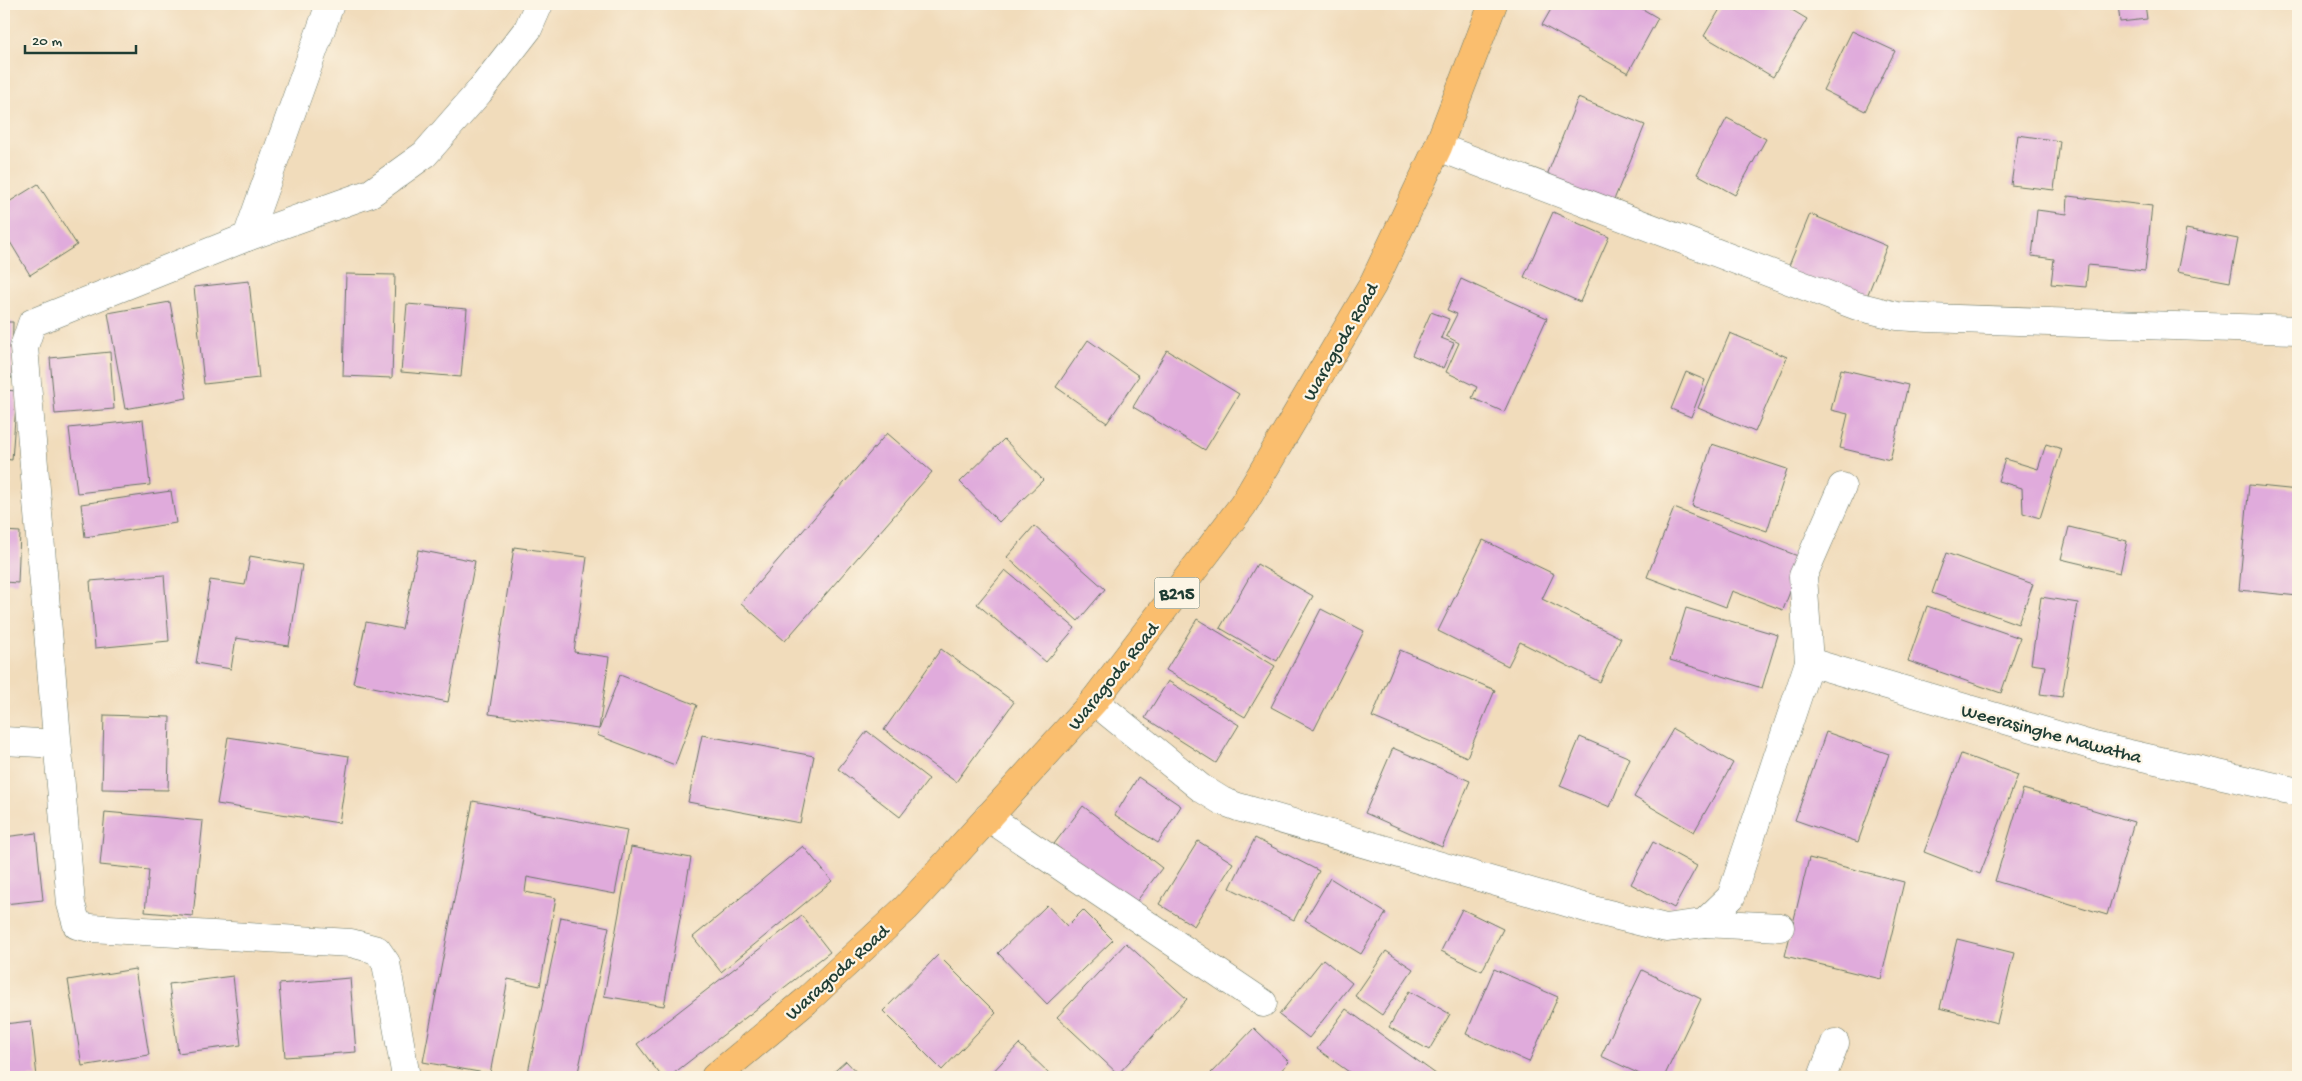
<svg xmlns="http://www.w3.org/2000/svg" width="2302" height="1081" font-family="'Gochi Hand',sans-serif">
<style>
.building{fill:#e0abdc}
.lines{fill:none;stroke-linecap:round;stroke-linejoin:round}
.minor-casing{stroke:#687563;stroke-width:29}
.major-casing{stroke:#687563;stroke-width:29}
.minor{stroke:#fff;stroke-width:28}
.major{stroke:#fabe6e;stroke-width:28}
.labels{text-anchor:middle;stroke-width:4.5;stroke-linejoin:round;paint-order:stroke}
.shield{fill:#fcf5e5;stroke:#617469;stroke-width:1}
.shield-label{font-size:18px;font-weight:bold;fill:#1f3d34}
.street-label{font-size:19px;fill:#1f3d34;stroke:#fcf5e5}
</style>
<rect width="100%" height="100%" fill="#fcf5e5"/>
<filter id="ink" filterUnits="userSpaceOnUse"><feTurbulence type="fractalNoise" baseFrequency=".02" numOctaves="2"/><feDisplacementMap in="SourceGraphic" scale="10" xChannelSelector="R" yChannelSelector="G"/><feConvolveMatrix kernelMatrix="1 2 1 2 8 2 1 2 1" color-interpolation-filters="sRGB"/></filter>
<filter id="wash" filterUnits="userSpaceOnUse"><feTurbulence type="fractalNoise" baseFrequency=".0096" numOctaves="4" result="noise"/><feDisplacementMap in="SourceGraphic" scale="20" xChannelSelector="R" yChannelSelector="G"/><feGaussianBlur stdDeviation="1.12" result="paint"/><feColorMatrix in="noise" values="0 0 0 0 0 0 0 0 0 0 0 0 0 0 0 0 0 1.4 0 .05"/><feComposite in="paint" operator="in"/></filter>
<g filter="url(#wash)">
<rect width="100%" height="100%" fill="#f1dcbb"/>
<g id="blocks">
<g class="building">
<polygon points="1554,4 1634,4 1658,18 1628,73 1542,25"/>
<polygon points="1723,4 1782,4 1807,19 1773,77 1704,36"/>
<polygon points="2118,4 2145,4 2147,19 2120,22"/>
<polygon points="1852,31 1895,51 1865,111 1823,90"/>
<polygon points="1578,98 1645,125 1611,207 1545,180"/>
<polygon points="1727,118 1766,139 1735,195 1697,174"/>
<polygon points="2018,135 2060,141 2054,190 2011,185"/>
<polygon points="38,184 77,245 30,275 4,232 4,205"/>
<polygon points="2068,196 2152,206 2145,271 2088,265 2086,287 2051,284 2054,259 2032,256 2037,210 2067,214"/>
<polygon points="1553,212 1609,237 1580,302 1524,277"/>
<polygon points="1810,214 1887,246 1864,304 1786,273"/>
<polygon points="2186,229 2238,239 2230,282 2177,272"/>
<polygon points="346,274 395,275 392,378 343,376"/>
<polygon points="1461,279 1547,318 1504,412 1472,398 1477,387 1446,372 1459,343 1446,336 1457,314 1447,310"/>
<polygon points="249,281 259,378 204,384 194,287"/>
<polygon points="170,302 187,398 125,409 108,313"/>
<polygon points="407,304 467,309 461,377 401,372"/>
<polygon points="1431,312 1449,319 1441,338 1454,343 1443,368 1412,355"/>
<polygon points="4,322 13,322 12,378 4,378"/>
<polygon points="1730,333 1787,357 1755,432 1698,408"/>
<polygon points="1088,340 1139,376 1107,423 1056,387"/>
<polygon points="1167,350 1239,394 1205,450 1133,407"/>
<polygon points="110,352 114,409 55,414 50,358"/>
<polygon points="1841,369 1908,385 1890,460 1840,448 1848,414 1831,410"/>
<polygon points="1686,372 1705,380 1691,417 1671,409"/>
<polygon points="4,390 17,391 12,460 4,459"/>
<polygon points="143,420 150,485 77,493 69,428"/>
<polygon points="887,433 932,472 785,641 741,603"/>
<polygon points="1004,439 1043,480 999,522 960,482"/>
<polygon points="1712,444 1787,469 1767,531 1692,506"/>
<polygon points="2046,444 2062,449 2040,518 2023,513 2022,488 1998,481 2005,459 2038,469"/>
<polygon points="2249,485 2298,490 2298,596 2239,590"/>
<polygon points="171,491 176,523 85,537 81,504"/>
<polygon points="1674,508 1803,558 1783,610 1732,591 1726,607 1647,577"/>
<polygon points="1034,526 1105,589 1078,621 1007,557"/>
<polygon points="2069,527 2127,541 2120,573 2061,559"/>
<polygon points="4,531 20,532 18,583 4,582"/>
<polygon points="1483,540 1554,574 1542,599 1621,638 1600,682 1520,642 1508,666 1438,631"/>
<polygon points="514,547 587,557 574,652 609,657 599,729 489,714"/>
<polygon points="418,550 475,561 448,702 353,683 366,622 402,629"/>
<polygon points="1946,553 2033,584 2018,624 1932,593"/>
<polygon points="250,556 302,565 289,646 236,638 231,669 196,663 210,580 245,585"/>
<polygon points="1257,564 1313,596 1277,661 1220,628"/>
<polygon points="1005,570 1075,628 1046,662 977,604"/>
<polygon points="164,575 169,641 95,648 90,581"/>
<polygon points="2041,597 2078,603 2062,697 2040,694 2045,666 2031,664"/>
<polygon points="1927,606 2020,638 2001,693 1908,661"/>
<polygon points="1686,608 1778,635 1762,688 1670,660"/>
<polygon points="1321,609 1364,631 1314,730 1271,707"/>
<polygon points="1197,619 1275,666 1245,717 1166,670"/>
<polygon points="941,649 1014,702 956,782 884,730"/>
<polygon points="1400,650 1495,690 1467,757 1372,717"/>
<polygon points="620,675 697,705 675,765 597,735"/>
<polygon points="1168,681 1239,725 1216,763 1145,718"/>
<polygon points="104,715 170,717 168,790 102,789"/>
<polygon points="1673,729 1733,763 1694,832 1634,797"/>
<polygon points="867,731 929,779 900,817 838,769"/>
<polygon points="1826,732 1889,754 1858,842 1795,820"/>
<polygon points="702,735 814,756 800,823 688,802"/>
<polygon points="228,737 349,756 339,823 217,804"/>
<polygon points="1580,737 1630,758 1610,807 1560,786"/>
<polygon points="1393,748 1470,781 1442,847 1365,813"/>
<polygon points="1961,754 2018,775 1980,874 1924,852"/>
<polygon points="1138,777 1181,806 1158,843 1115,815"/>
<polygon points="2023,789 2134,822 2107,915 1995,881"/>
<polygon points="473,801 627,830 615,894 527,877 525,892 556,898 540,986 508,979 490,1074 423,1062"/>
<polygon points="1083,806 1162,868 1133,906 1054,844"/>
<polygon points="105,812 203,821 193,916 145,912 149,870 100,865"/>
<polygon points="36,833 43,900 4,904 4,837"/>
<polygon points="1255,838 1319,871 1294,920 1230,888"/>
<polygon points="1198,841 1233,863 1194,926 1159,904"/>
<polygon points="1653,842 1697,866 1674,908 1631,884"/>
<polygon points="803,846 832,881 721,972 693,937"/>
<polygon points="631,847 691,858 664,1006 604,996"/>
<polygon points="1809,858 1904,882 1881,979 1785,956"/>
<polygon points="1330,878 1386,913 1361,954 1305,920"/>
<polygon points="1047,905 1067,926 1083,910 1113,940 1047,1004 998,953"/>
<polygon points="1462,909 1503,929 1482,971 1441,951"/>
<polygon points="802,916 830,952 669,1077 662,1077 637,1044"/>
<polygon points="561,917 609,927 577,1077 527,1077"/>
<polygon points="1957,939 2014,953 1997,1023 1940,1008"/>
<polygon points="1126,943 1187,999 1118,1074 1057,1017"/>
<polygon points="1386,951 1413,969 1382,1015 1355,996"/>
<polygon points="938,955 996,1013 942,1070 883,1011"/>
<polygon points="1323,959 1352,983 1309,1038 1279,1015"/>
<polygon points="135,969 149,1055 82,1066 68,980"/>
<polygon points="1494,969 1558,997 1529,1062 1466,1034"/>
<polygon points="1642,970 1701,999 1664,1077 1646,1077 1601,1056"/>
<polygon points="233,976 241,1045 178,1053 169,984"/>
<polygon points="350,978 356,1052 285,1057 279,984"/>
<polygon points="1409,991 1450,1014 1429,1050 1389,1027"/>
<polygon points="1346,1009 1440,1077 1356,1077 1317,1049"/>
<polygon points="31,1021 37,1077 4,1077 4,1024"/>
<polygon points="1254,1028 1289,1062 1275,1077 1216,1077 1211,1073"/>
<polygon points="1019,1044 1053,1077 988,1077"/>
<polygon points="846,1061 861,1077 828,1077"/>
</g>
</g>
</g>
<g filter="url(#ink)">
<use href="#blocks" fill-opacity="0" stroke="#687563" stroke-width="1"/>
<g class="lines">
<g class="minor-casing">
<g id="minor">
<polyline points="330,4 247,237 32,323 24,347 71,904 77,925 91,928 351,943 377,950 386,963 406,1077"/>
<polyline points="1438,147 1857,306 1897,316 1928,318 2298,330"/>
<polyline points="247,237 371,193 425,154 479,92 528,29 539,4"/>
<polyline points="1809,662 2094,746 2298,792"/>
<polyline points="1094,701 1201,788 1222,801 1238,807 1593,910 1666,928 1704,923 1731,897 1809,662 1803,576 1842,487"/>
<polyline points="4,741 57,744"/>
<polyline points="988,817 1263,1003"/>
<polyline points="1704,923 1780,927"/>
<polyline points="1822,1077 1835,1043"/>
</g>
</g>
<g class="major-casing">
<polyline id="major" points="715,1077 806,1001 906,908 1094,701 1243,505 1372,286 1438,147 1493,4"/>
</g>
<use href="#minor" class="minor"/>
<use href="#major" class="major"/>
</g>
</g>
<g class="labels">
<rect class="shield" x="1154.5" y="577.5" width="45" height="31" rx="4"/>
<g class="shield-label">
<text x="1177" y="599">B215</text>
</g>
<g class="street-label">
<text transform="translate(1339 341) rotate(-60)" y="7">Waragoda Road</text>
<text transform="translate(1112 675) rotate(-51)" y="7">Waragoda Road</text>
<text transform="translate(2052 732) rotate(15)" y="7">Weerasinghe Mawatha</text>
<text transform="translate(836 971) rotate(-42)" y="7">Waragoda Road</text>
</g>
</g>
<rect width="2302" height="1081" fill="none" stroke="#fcf5e5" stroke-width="20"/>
<path d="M25 45v8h111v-8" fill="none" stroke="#1f3d34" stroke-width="2.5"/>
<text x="32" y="45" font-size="15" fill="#1f3d34" stroke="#fcf5e5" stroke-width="4" paint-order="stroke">20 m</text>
</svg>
